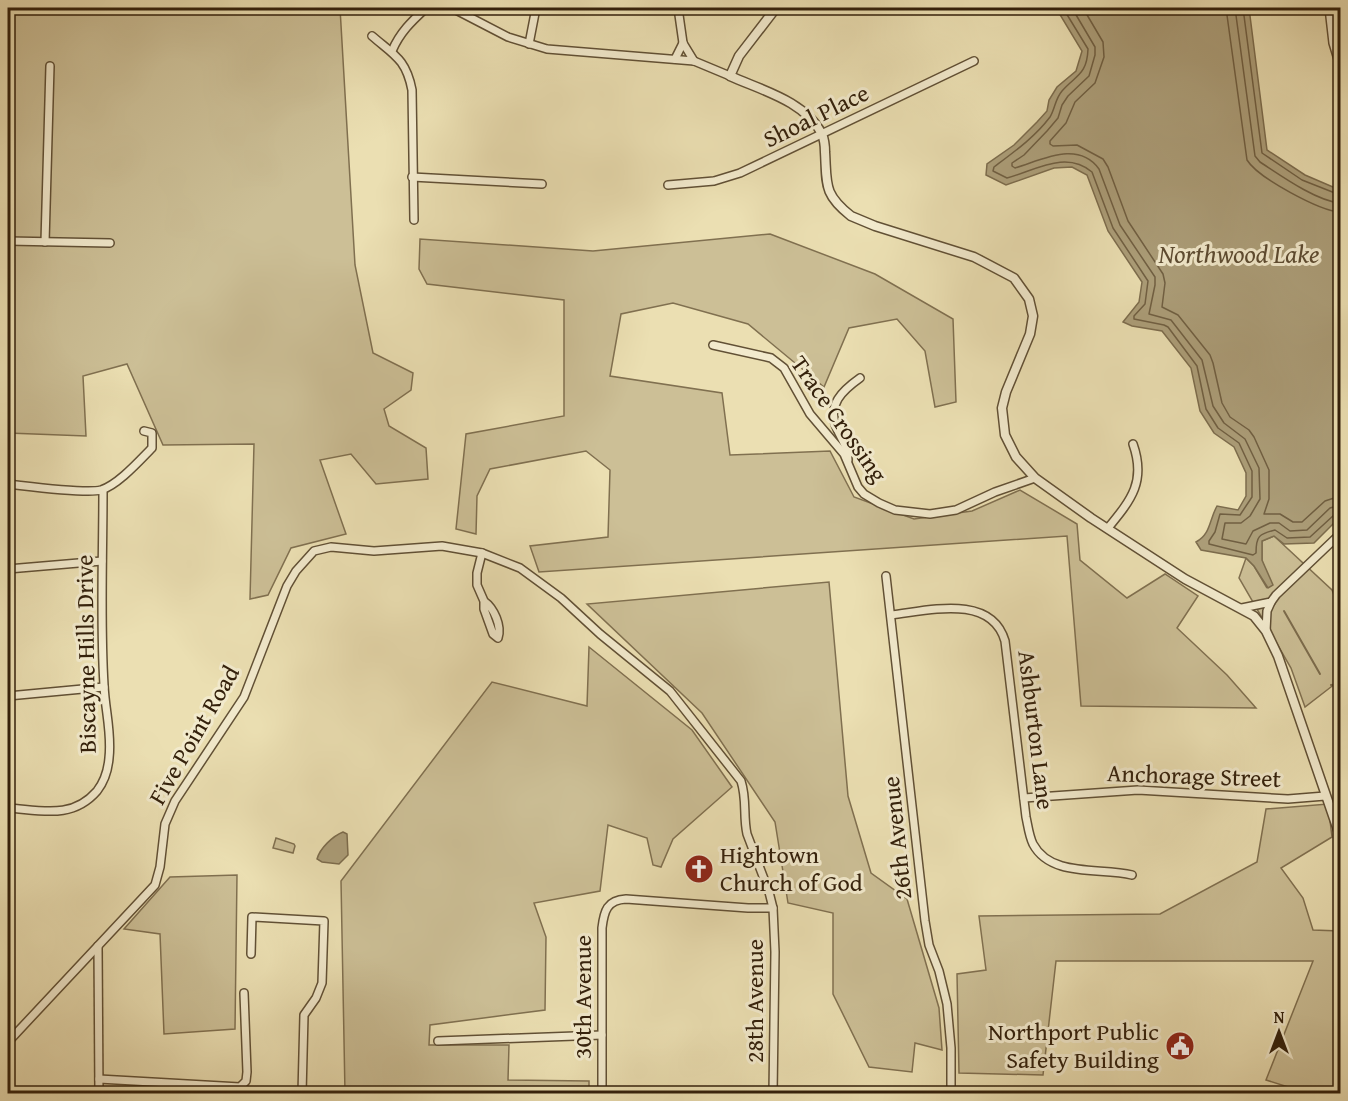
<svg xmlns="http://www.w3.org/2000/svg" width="1348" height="1101" font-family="'Gentium Book Plus',serif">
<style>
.green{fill:#ccbf96;stroke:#807050;stroke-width:1.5}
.water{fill:#ac9e79;stroke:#7c6c4d;stroke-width:1.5}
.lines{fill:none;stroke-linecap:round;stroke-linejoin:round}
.shore{stroke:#705f42;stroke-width:1.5}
.stream{stroke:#7c6c4d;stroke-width:2}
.minor-casing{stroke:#615035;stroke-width:10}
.tertiary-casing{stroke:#615035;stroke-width:11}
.minor{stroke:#f2eacd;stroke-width:7}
.tertiary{stroke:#f2eacd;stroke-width:8}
.labels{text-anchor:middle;stroke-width:6;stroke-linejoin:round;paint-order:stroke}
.street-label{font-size:24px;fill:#33200b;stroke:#f2eacd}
.poi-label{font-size:24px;fill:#33200b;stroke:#f2eacd;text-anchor:start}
.water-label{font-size:26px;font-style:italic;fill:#5d4c32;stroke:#f2eacd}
</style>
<rect width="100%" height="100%" fill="#ebdfb2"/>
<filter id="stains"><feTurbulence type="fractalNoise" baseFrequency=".00333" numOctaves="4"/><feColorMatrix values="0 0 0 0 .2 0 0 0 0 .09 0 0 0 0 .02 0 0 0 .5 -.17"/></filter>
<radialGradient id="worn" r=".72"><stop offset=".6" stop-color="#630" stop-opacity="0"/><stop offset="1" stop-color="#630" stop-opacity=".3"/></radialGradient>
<g class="green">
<polygon points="8,8 55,13 56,8 340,8 355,265 373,353 413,373 411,390 384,409 389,426 426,448 428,479 376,484 351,454 320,460 346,534 291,548 268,595 250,599 254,444 163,445 127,364 83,376 86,436 8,433"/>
<polygon points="770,234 875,274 953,319 956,402 935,407 925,351 897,319 849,328 824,387 748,324 673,303 621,314 610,376 722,393 730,455 830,451 854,497 914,519 972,511 1020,490 1077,524 1080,560 1127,598 1165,574 1198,596 1177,628 1227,675 1256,708 1081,706 1067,536 539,572 530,546 608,537 610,470 586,451 490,469 477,496 476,534 456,529 466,434 564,416 564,300 427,284 419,269 420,239 593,251"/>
<polygon points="1274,536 1332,590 1340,609 1340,680 1305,707 1291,668 1239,578 1246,558 1254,566 1267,588 1262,560 1262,541"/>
<polygon points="829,582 848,796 871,873 907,899 939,1008 942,1050 915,1043 912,1072 869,1067 833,994 833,913 788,903 775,822 702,713 587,604"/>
<polygon points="589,647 692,730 732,787 673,839 661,867 653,865 647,838 608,825 600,891 534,903 546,937 545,1010 430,1025 429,1045 509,1045 508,1080 589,1081 589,1093 345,1093 341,881 492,682 587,706"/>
<polygon points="1328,804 1332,837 1281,868 1303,898 1313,930 1340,931 1340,1093 1307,1093 1266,1080 1313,961 1056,961 1043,1075 959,1073 957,974 986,970 979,916 1160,914 1257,862 1266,809"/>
<polygon points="276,838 294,844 295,846 293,853 273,848"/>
<polygon points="237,875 235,1029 164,1034 160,934 124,929 170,877"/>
</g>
<g class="water">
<path d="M1056,8H1249L1267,150L1305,175L1340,190V517L1314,543L1284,544L1274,536L1262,541V560L1273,585L1268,588L1254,566L1246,558L1201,550L1196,542C1211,534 1209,520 1217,506L1238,510L1246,496V473L1234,447L1214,433L1200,411L1191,368L1162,331L1132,326L1123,322L1139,302L1142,282L1108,231L1087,175L1072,167L1054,168L1006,185L986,175L987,164L1014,145L1037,122L1047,111L1049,100L1057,87L1076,71L1082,51Z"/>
<path d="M343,832L347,834L348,855L339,864L322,862L317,859C320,848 333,836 343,832Z"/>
</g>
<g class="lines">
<g class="shore">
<path d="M1063,8L1088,49C1087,75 1076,75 1062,91C1055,99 1055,109 1050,117C1035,137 1014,152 994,167L993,171L1007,178C1036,170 1066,150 1092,172L1113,228L1148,281L1145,304L1134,316V319L1164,325L1168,327L1197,366L1206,409L1218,428L1239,443L1252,471V497L1240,515L1220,514L1215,532L1209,541V544L1253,555L1256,553C1256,536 1259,534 1275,530L1287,538L1310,537L1334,515L1340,513"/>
<path d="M1072,8L1095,47V55L1089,76L1068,96L1062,105L1058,118L1047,131L1024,155L1012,163V166L1015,168C1042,160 1078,140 1099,169L1120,225L1155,277V285L1149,314L1171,320L1202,360L1213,406L1224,423L1245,439L1259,468L1260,499L1250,516L1241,523H1225L1222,539L1246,544L1253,531L1270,523H1279L1290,531L1307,530L1330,508L1340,505"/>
<polyline points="1083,8 1103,42 1104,57 1095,83 1075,102 1066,123 1050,141 1050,144 1053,146 1077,145 1103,159 1108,167 1128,221 1163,274 1165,283 1162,307 1178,315 1210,355 1213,363 1222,403 1230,417 1249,430 1254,437 1269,470 1269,499 1264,514 1280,514 1293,522 1302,522 1325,501 1340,496"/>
<path d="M1226,8L1247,160C1258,178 1320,211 1340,212"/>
<path d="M1235,8L1255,156L1260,162C1280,175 1316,201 1340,203"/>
<polyline points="1243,8 1262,153 1302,180 1340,195"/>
</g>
<g class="stream">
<polyline points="1284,611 1320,674"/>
<polyline points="1331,685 1340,684"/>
</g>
<g class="minor-casing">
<g id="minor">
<polyline points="452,8 508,37 547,49 694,61 730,76"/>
<polyline points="678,8 683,43 694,61"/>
<polyline points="1329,8 1333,43 1340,66"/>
<path d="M372,36C394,55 406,59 412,90L414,220"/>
<polyline points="529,44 536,8"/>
<path d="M392,51C400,32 412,21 426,8"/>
<polyline points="675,59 683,43"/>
<polyline points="412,177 542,184"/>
<polyline points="668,185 714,181 740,173 974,61"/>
<polyline points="8,241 110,243"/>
<polyline points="45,242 50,66"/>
<polyline points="713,345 771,358 784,368 810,414 844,454 858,487 864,494 879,503 895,510 930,514 956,510 995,492 1035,478"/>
<path d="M848,460C848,447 842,440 837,429C826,405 843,390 860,378"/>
<path d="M8,484C27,486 85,494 101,490C118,485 140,460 152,448V433L144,431"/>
<path d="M1108,528C1132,499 1146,481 1133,444"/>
<path d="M482,553L477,573V585L484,601V609L493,634L498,638C502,626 494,608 484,601"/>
<polyline points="8,569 102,561"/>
<polyline points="886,576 925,921 929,945 939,971 947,1004 951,1048 951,1094"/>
<polyline points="1242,608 1271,602 1276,595 1340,534"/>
<path d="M891,615C927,611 991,593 1005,641L1026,817C1028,826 1029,836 1033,844C1051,878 1101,867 1132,875"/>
<polyline points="1266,631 1267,611 1271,602"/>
<polyline points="8,696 104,687"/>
<polyline points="1024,798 1138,790 1288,799 1325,796"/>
<path d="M8,808C40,810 72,820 97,791C104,782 108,770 109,758C112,733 105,710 104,685C100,620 103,555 103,490"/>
<polyline points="98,946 99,1094"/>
<polyline points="251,954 252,917 324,921 322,983 316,998 304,1015 302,1094"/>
<polyline points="438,1041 602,1035"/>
<path d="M8,1042L155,885L160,867L165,824L175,801L244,697L287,586L296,571L314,551L331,547L374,551L442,546L482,553L520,568L561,598L600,634L670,691L741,781C747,799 743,816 747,834L769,892L773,908L775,952L773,1094"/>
<polyline points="99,1079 240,1087 246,1081 247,1072 244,993"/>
<path d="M602,1094V928C604,911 607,900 626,899L748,908H773"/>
</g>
</g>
<g class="tertiary-casing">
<path id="tertiary" d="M776,8L739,56L730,76C761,90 805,101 822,134C824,139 825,146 825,152C827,184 823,194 851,216L875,226L974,257L1014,278L1029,299L1033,316L1030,334L1006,392L1002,408L1005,435L1016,457L1035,478L1091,518L1185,579L1254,616L1266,631L1278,656L1340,836"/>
</g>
<use href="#minor" class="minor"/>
<use href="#tertiary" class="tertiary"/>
</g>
<defs>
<g id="church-disc" transform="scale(1.5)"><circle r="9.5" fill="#8f2418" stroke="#f2eacd"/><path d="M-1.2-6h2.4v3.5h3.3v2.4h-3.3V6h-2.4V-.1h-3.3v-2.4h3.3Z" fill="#fff"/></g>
<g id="civic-disc" transform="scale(1.5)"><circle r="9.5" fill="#8f2418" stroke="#f2eacd"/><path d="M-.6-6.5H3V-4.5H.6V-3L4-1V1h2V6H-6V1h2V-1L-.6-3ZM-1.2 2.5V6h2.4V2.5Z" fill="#fff"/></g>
</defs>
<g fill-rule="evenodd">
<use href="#church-disc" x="699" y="869"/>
<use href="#civic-disc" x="1180" y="1046"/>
</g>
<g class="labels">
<g class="street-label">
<text transform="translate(816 116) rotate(-26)" y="8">Shoal Place</text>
<text transform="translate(839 419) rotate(55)" y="8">Trace Crossing</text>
<text transform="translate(86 654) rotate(-91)" y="8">Biscayne Hills Drive</text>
<text transform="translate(1036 730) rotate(83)" y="8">Ashburton Lane</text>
<text transform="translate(194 735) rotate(-60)" y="8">Five Point Road</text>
<text transform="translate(1194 776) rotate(2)" y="8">Anchorage Street</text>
<text transform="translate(897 838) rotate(-96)" y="8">26th Avenue</text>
<text transform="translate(583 997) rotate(-90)" y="8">30th Avenue</text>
<text transform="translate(755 1001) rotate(-90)" y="8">28th Avenue</text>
</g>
<g class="poi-label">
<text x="720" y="863">Hightown<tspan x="720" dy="28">Church of God</tspan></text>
<text x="1159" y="1040" text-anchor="end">Northport Public<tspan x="1159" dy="28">Safety Building</tspan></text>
</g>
<g class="water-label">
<text x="1239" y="263">Northwood Lake</text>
</g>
</g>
<rect width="1348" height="1101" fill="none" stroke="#ebdfb2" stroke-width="30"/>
<rect x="9" y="9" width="1330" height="1083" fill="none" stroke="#33200b" stroke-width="3"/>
<rect x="15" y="15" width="1318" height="1071" fill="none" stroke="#33200b" stroke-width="1.5"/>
<g transform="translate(1279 1032)" stroke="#f2eacd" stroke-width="4.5" paint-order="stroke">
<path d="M0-4.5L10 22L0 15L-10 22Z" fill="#33200b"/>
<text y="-9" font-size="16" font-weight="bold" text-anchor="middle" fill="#33200b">N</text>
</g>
<rect width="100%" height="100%" filter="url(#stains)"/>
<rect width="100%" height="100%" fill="url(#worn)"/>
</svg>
